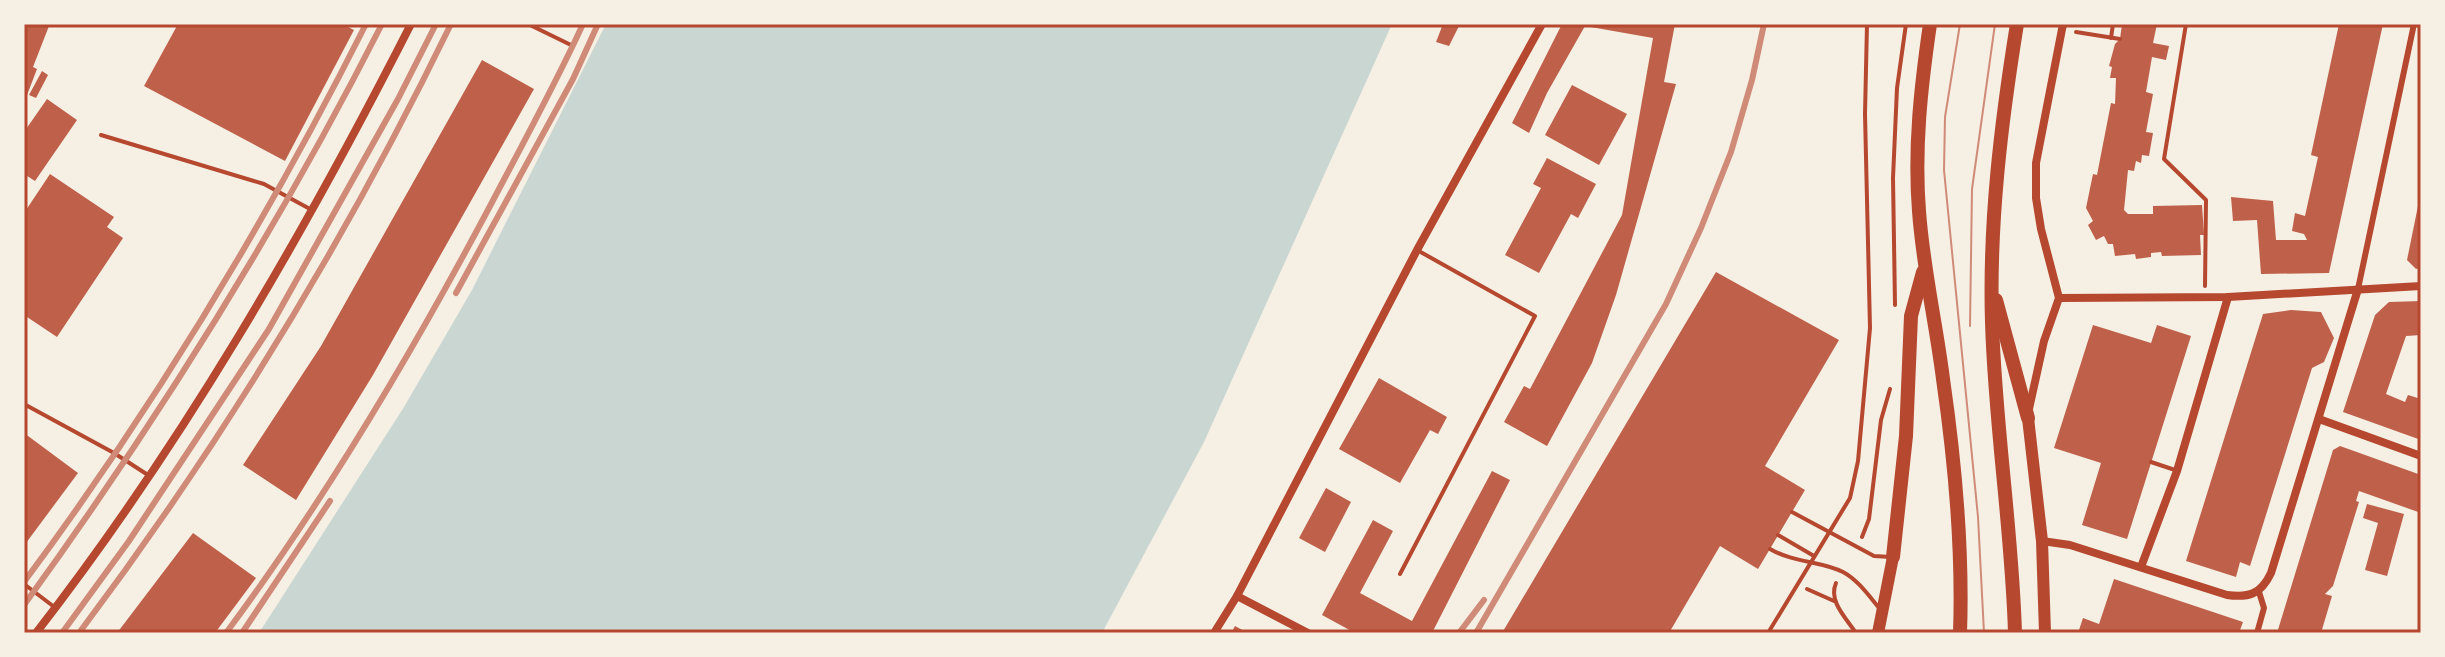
<svg xmlns="http://www.w3.org/2000/svg" width="2445" height="657" font-family="'Noto Sans',sans-serif">
<style>
.water{fill:#c9d6d2}
.building{fill:#bf614a}
.lines{fill:none;stroke-linecap:round;stroke-linejoin:round}
.path{stroke:#b5482f;stroke-width:4}
.service{stroke:#b5482f;stroke-width:4}
.pedestrian{stroke:#b5482f;stroke-width:6}
.minor{stroke:#b5482f;stroke-width:8}
.secondary{stroke:#b5482f;stroke-width:12}
.primary{stroke:#b5482f;stroke-width:14}
.tram{stroke:#cf8b77;stroke-width:2}
.rail{stroke:#cf8b77;stroke-width:6}
.neatline{fill:none;stroke:#b5482f;stroke-width:3}
</style>
<rect width="100%" height="100%" fill="#f6efe4"/>
<polygon class="water" points="606,24 1392,24 1204,442 1102,633 259,633 404,407 472,290"/>
<g class="building">
<polygon points="24,24 49,26 33,67 37,69 24,103"/>
<polygon points="178,24 342,24 354,30 285,161 144,86"/>
<polygon points="1443,24 1460,24 1449,46 1436,42"/>
<polygon points="1562,24 1675,24 1664,82 1676,84 1616,295 1592,363 1547,446 1504,422 1524,386 1530,389 1622,215 1653,38 1585,26 1547,93 1529,133 1512,123"/>
<polygon points="2122,24 2157,24 2153,43 2169,46 2166,60 2152,57 2146,92 2153,94 2146,132 2153,133 2149,156 2142,155 2141,163 2136,161 2134,171 2128,170 2124,210 2128,214 2153,214 2153,206 2202,205 2204,235 2200,235 2201,255 2162,256 2161,252 2151,253 2151,257 2136,259 2135,254 2115,256 2113,244 2108,244 2104,236 2096,240 2088,225 2093,221 2086,208 2093,174 2097,175 2111,103 2115,104 2116,78 2110,78 2112,67 2109,66 2115,44 2120,39"/>
<polygon points="2339,24 2383,24 2329,273 2261,274 2257,220 2233,221 2231,197 2273,201 2276,240 2307,240 2304,234 2292,231 2295,213 2305,216 2318,157 2311,155"/>
<polygon points="482,60 534,89 373,375 296,500 243,465 321,346"/>
<polygon points="42,71 48,75 36,98 29,95"/>
<polygon points="1572,85 1627,114 1599,165 1545,135"/>
<polygon points="47,99 77,120 35,181 24,174 24,132"/>
<polygon points="1547,158 1596,184 1578,218 1571,214 1539,273 1505,255 1541,188 1533,184"/>
<polygon points="50,174 114,217 107,227 123,238 57,337 24,315 24,213"/>
<polygon points="2420,196 2421,268 2416,269 2407,260"/>
<polygon points="1716,272 1839,340 1765,466 1805,490 1758,569 1720,546 1669,633 1502,633"/>
<polygon points="2421,301 2421,335 2406,336 2386,394 2405,402 2408,395 2421,399 2421,440 2343,412 2375,315 2389,302"/>
<polygon points="2291,310 2321,312 2334,338 2324,362 2312,368 2250,566 2240,562 2236,577 2186,561 2263,314"/>
<polygon points="2093,325 2151,343 2157,325 2191,336 2127,539 2082,525 2101,463 2054,448"/>
<polygon points="1379,378 1447,417 1438,434 1430,430 1400,483 1339,449"/>
<polygon points="24,433 78,473 26,543 24,542"/>
<polygon points="2340,446 2421,475 2421,513 2359,491 2356,501 2359,502 2333,586 2325,594 2332,596 2321,633 2277,633 2333,450"/>
<polygon points="1492,471 1510,480 1432,633 1355,633 1322,615 1373,520 1393,531 1360,593 1412,621"/>
<polygon points="1326,488 1351,502 1325,552 1299,538"/>
<polygon points="2367,504 2404,514 2387,576 2365,570 2378,523 2363,518"/>
<polygon points="193,533 256,578 215,633 117,633"/>
<polygon points="2114,579 2243,622 2239,633 2078,633 2083,618 2099,624"/>
<polygon points="1235,626 1248,633 1231,633"/>
</g>
<g class="lines">
<g class="path">
<polyline points="2186,24 2164,159 2206,200 2205,286"/>
<polyline points="2076,32 2120,39"/>
<polyline points="2111,38 2113,24"/>
<polyline points="1895,305 1893,178 1897,88 1906,24"/>
<polyline points="1862,537 1869,519 1881,420 1890,389"/>
<path d="M1836,583C1828,601 1846,618 1856,633"/>
<polyline points="1807,589 1834,601"/>
</g>
<g class="service">
<polyline points="528,24 573,46"/>
<polyline points="101,135 264,184 310,209"/>
<polyline points="24,404 114,453 148,475"/>
<polyline points="2151,462 2175,470"/>
<polyline points="1792,512 1874,556 1891,557"/>
<polyline points="1778,535 1814,556"/>
<path d="M1770,549C1794,563 1821,561 1843,572C1858,580 1869,596 1880,609"/>
<polyline points="1400,574 1535,316 1417,250"/>
<polyline points="24,584 53,606"/>
<polyline points="1768,633 1850,498 1858,461 1870,328 1865,114 1867,24"/>
</g>
<g class="pedestrian">
<polyline points="2358,289 2414,24"/>
<polyline points="2257,633 2264,608 2259,592"/>
</g>
<g class="minor">
<polyline points="2059,298 2228,297 2421,286"/>
<polyline points="2029,409 2044,341 2059,298 2041,229 2036,198 2036,163 2063,24"/>
<polyline points="2319,419 2421,456"/>
<path d="M2042,541L2070,545L2227,595C2249,598 2261,594 2271,573L2358,289"/>
<polyline points="2141,567 2177,471 2228,297"/>
<polyline points="1237,596 1308,633"/>
<path d="M36,633C182,445 303,236 411,24"/>
<polyline points="1214,633 1237,596 1417,250 1542,24"/>
</g>
<g class="secondary">
<polyline points="2028,418 2042,541 2045,633"/>
<polyline points="1878,633 1893,557"/>
</g>
<g class="primary">
<path d="M1930,24C1921,86 1914,148 1919,211C1923,268 1936,323 1943,379C1955,462 1963,549 1960,633"/>
<polyline points="1996,300 2028,418"/>
<polyline points="1893,557 1906,436 1911,316 1923,272"/>
<path d="M2015,633C2012,529 1995,426 1992,322C1989,222 2001,123 2017,24"/>
</g>
<g class="tram">
<polyline points="1960,24 1945,117 1944,170 1978,517 1984,633"/>
<polyline points="1970,326 1972,189 1995,24"/>
</g>
<g class="rail">
<polyline points="456,293 573,79 598,24"/>
<path d="M24,582C154,407 268,219 366,24"/>
<path d="M24,605C159,419 278,229 382,24"/>
<polyline points="62,633 129,541 269,329 398,99 436,24"/>
<path d="M79,633C222,443 347,238 451,24"/>
<path d="M226,633C325,500 411,355 489,208C521,147 554,87 583,24"/>
<polyline points="242,633 330,501"/>
<polyline points="1459,633 1484,600"/>
<polyline points="1476,633 1666,304 1701,228 1731,152 1752,80 1764,24"/>
</g>
</g>
<rect width="2445" height="657" fill="none" stroke="#f6efe4" stroke-width="52"/>
<rect x="26" y="26" width="2393" height="605" class="neatline"/>
</svg>
